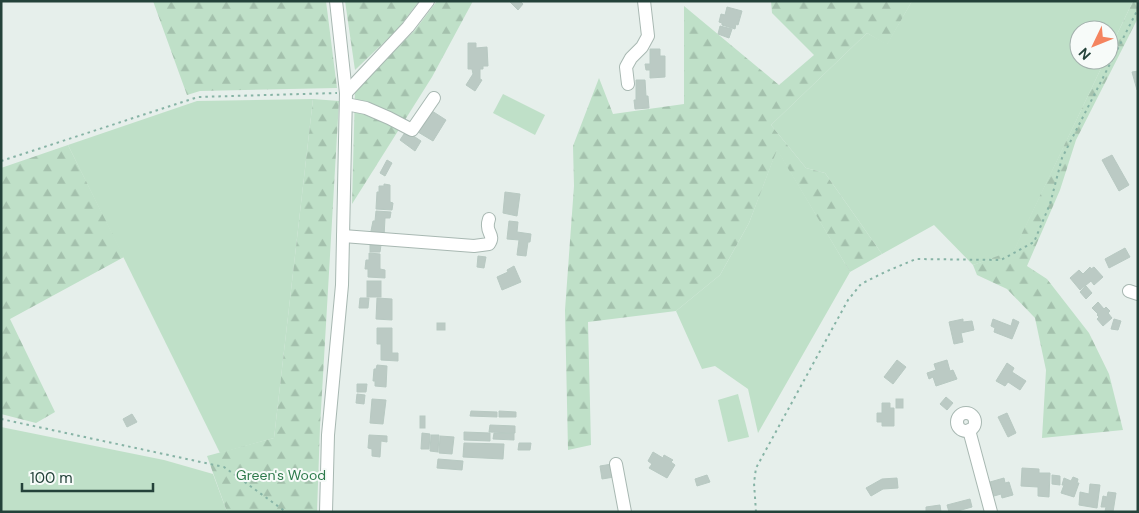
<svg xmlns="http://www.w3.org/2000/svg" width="1139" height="513" font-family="'DM Sans',sans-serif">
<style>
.green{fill:#bfe0c8}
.forest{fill:url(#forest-firs)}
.building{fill:#bbcac4;stroke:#b8c9c2}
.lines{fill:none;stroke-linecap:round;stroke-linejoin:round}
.minor-casing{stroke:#a8b8b2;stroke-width:14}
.path{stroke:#86b3a5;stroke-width:2;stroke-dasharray:2.5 4;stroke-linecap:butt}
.minor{stroke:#fff;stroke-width:12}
.labels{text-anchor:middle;stroke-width:4;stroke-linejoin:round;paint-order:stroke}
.park-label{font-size:14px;fill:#2d7a4b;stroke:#f7fbf9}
</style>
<defs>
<pattern id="forest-firs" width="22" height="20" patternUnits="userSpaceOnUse" patternTransform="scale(1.25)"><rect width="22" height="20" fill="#bfe0c8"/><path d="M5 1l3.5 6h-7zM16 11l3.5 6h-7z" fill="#a4c1ad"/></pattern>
</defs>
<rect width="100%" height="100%" fill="#e6efeb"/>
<g class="green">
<polygon points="912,1 1133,1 1109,51 1109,30 1079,30 1079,60 1105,60 1014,251 973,265 934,225 882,254 825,173 806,168 771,125 867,33 887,44"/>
<polygon points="503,94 545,115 535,135 493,113"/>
<polygon points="313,99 274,438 220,453 68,145 197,101"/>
<polygon points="777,149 850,272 758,433 748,389 715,366 702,369 676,311 720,275 749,223"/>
<polygon points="738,394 749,437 728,442 718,400"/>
<polygon points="1,427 164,460 213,474 227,512 1,512"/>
</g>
<g class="forest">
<polygon points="153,1 326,1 337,88 200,91 187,95"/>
<polygon points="345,1 419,1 398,29 355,70"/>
<polygon points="437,1 473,1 432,77 352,204 355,91 415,30"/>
<polygon points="771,1 912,1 887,45 867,33 771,125 806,168 825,173 882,254 850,272 777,150 749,223 720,275 676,311 588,322 591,445 568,450 565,310 574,186 573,146 599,78 613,114 684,104 684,6 779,85 814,55 772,13"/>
<polygon points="1133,1 1138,1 1138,18 1076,140 1060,190 1027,266 1047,279 1089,333 1109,374 1123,430 1042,438 1046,370 1035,318 1007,289 977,275 973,265 1014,250 1105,60 1109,60 1109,51"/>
<polygon points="313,99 339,101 320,427 317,512 227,512 207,456 274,438"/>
<polygon points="68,145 124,257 10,319 55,412 36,423 1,414 1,168"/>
</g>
<g class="building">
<polygon points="509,1 520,1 523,4 518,10"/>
<polygon points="727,7 742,11 738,25 736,24 735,29 722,25 722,23 719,22 721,14 725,15"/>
<polygon points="720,26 732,29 729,38 718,34"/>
<polygon points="468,43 476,43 476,48 487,47 488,66 483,66 483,69 480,69 480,79 482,80 475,91 466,85 473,74 472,69 468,69"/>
<polygon points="650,49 660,49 660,56 665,56 665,77 650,78 650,70 646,70 645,64 650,64"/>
<polygon points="1138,71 1138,90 1137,90 1132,72"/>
<polygon points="636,80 645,80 646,96 648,96 649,108 635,109 634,100 636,100"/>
<polygon points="432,111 446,120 433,141 418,132"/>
<polygon points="406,131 421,141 415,151 400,140"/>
<polygon points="1112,155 1129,185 1119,191 1102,160"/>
<polygon points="387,160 392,163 385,176 380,173"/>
<polygon points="384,184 390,185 390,202 393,203 392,210 376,209 377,192 379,192 379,186 384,186"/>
<polygon points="505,192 520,194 517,216 503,213"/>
<polygon points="376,211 391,212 390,218 385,218 384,237 370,236 373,221 375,221"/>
<polygon points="509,221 518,222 517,232 531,234 530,242 528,242 526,256 517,255 519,240 507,239"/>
<polygon points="370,245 381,245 380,252 370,252"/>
<polygon points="1125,248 1130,257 1109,268 1105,259"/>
<polygon points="369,253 380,254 380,269 385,270 385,278 368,277 368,269 365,269 366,260 369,260"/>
<polygon points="478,256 486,257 484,268 477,267"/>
<polygon points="514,266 521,282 502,290 497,277 508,272 507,270"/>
<polygon points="1090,267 1091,269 1094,267 1103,277 1094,285 1091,281 1080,290 1070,278 1079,270 1083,274"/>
<rect x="367" y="281" width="14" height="16"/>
<polygon points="1086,286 1092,293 1086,299 1080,292"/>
<polygon points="360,298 369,298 368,308 359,308"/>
<polygon points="377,298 392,299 392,320 376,319"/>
<polygon points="1098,302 1104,309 1106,307 1110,311 1108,313 1112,318 1103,326 1097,319 1099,317 1097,315 1098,314 1092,308"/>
<polygon points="963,319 963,322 972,321 974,330 961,333 963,342 954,344 949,322"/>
<polygon points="993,319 1011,326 1013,319 1019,322 1012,339 994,332 995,328 991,326"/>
<polygon points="1114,319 1121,321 1118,330 1111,329"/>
<rect x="437" y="323" width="8" height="7"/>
<polygon points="377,328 392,328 392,353 398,353 398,361 381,360 381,344 377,344"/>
<polygon points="897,360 906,367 893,384 884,377"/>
<polygon points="947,360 950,371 953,370 957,379 936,386 933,377 929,379 927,373 936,370 934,364"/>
<polygon points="1007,363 1014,368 1012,372 1026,381 1020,390 1008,382 1005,386 996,381"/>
<polygon points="377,365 387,366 386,387 375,386 375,381 373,381 374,369 376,369"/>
<polygon points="357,384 367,384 366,392 357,392"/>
<polygon points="357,394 365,395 364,404 356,403"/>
<polygon points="946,397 953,403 947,410 940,404"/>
<polygon points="372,399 386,400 383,424 370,423"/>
<rect x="896" y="399" width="7" height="9"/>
<polygon points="882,403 890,403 890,408 894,408 894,426 882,426 882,422 877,422 877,413 882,413"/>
<polygon points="471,411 497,412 497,417 470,416"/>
<polygon points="499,411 516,412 516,417 499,417"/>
<polygon points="1007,413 1016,433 1008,437 998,417"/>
<polygon points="132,414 137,422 127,427 123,419"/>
<rect x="420" y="416" width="5" height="12"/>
<polygon points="490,425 515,426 515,433 489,432"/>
<polygon points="464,432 490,433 490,441 464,440"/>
<polygon points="422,433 430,434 429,449 421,449"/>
<polygon points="494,433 514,433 514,440 493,439"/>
<polygon points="369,435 387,436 387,442 381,441 380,457 372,456 372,449 368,448"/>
<polygon points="431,435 439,435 438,452 430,451"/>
<polygon points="440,436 454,437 452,454 439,453"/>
<polygon points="464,443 504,444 503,459 463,457"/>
<polygon points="519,443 531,443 530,450 518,450"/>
<polygon points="653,452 663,458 664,455 673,460 671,462 675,465 667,478 649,468 652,464 648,461"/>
<polygon points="438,459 463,461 462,470 437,468"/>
<polygon points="612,464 614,477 602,479 600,466"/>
<polygon points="1022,468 1039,469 1039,473 1050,473 1049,497 1038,496 1038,487 1021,486"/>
<polygon points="707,475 710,482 697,486 695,479"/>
<polygon points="1052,475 1060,476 1060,485 1052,484"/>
<polygon points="1073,477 1078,479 1077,483 1079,483 1074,497 1061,493 1064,485 1062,485 1064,478 1071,481"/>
<polygon points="897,478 898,488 883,489 871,496 866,488 882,479"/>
<polygon points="1004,478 1005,483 1009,482 1013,495 1002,498 1001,494 994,496 990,482"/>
<polygon points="1090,484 1100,485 1097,508 1079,505 1080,492 1089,494"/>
<polygon points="1108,492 1116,493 1113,512 1105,511 1106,507 1101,507 1103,496 1107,497"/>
<polygon points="970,499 972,507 954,512 949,512 947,505"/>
<polygon points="940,505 941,512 926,512 926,507"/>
</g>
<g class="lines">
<g class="minor-casing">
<g id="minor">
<polyline points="628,84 626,67 631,58 642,47 648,36 644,1"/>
<polyline points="346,93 408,27 428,1"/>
<polyline points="346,104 366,108 389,118 412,130 434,98"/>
<path d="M343,236L474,246L489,244C496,234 484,233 489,219"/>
<polyline points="1129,291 1138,294"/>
<circle cx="966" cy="422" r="9"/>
<polyline points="969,430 991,512"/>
<polyline points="616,464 625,512"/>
<polyline points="326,512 328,435 342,285 346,93 336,1"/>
</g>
</g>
<g class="path">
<polyline points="1,161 198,97 337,93"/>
<polyline points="1,419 224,467 286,512"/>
<polyline points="756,512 754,483 756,468 848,300 861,284 885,272 916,259 1001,260 1034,242 1050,204 1062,158 1138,9"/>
</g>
<use href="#minor" class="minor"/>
</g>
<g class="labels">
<g class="park-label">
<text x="281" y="480">Green's Wood</text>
</g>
</g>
<rect width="1139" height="513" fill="none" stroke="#24423a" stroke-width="5"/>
<g transform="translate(1094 45) rotate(227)"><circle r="24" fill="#f7fbf9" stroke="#a3b1ad"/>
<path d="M0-4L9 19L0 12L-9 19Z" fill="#f4845f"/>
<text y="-8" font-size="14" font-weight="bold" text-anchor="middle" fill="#24423a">N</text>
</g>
<path d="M22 483v8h131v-8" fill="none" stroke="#24423a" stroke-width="2.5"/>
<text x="30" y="483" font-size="15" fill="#24423a" stroke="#f7fbf9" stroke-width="4" paint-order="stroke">100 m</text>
</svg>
